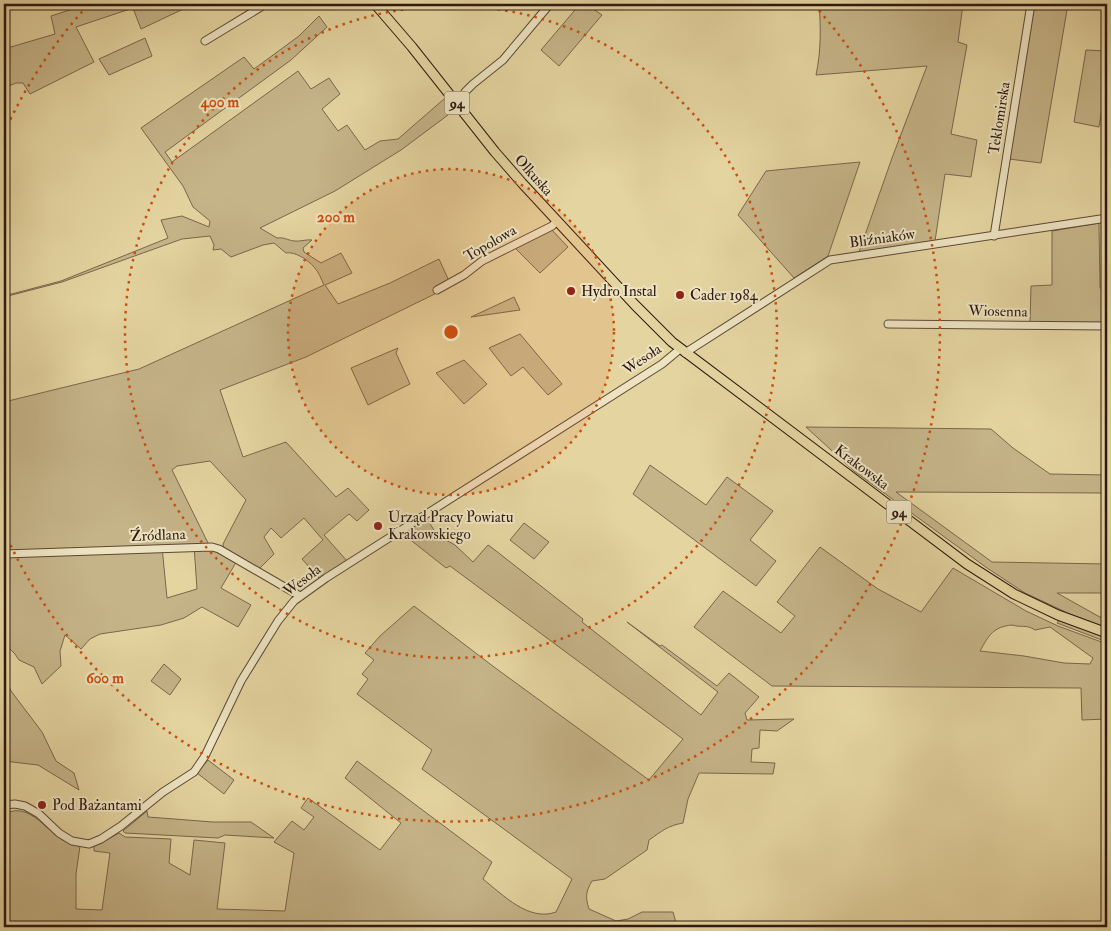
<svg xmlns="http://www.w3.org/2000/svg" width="1111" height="931" font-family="'IM FELL Double Pica',serif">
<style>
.green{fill:#c5b488;stroke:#7a664c;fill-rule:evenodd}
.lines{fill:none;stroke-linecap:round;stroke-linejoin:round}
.minor-casing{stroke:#5c4835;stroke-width:9}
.major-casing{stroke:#2e1911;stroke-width:11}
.minor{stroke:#ede3c1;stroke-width:7}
.major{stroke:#e4d4a0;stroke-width:9}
.ring{fill:none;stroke:#cc4f0d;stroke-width:2.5;stroke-dasharray:2.5 5}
.poi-dot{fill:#8f2418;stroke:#ede3c1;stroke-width:2}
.labels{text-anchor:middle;stroke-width:4;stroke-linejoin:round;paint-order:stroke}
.shield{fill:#ede3c1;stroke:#675646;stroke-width:1}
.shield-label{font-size:14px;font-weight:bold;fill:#2e1911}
.street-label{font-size:15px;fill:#2e1911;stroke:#ede3c1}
.poi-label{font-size:15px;fill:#2e1911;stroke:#ede3c1;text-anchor:start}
.centre{fill:#cc4f0d;stroke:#ede3c1;stroke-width:2.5}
.ring-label{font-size:15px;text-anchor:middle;font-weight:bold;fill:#cc4f0d;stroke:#ede3c1;stroke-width:4;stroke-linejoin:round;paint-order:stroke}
</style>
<rect width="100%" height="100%" fill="#e4d4a0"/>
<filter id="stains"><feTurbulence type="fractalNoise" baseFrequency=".004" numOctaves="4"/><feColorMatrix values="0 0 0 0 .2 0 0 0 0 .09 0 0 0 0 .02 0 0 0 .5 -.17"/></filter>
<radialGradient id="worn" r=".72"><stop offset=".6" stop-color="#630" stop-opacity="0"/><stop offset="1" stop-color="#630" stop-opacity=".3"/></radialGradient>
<g class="green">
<polygon points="88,4 194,4 141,29 133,8 76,27 94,62 30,94 23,83 16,83 4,88 4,49 55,34 51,16"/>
<polygon points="580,4 586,4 602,15 559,66 541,50"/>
<path d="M819,4H963L958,42L967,45L951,134L977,140L971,177L945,174L935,241L859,252L892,158L927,66L816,75C821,52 821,28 819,4Z"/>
<polygon points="1034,4 1068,4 1041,163 1009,159"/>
<path d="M319,16L327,27L291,60L165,152L172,162L298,71L311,89L329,78L340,94L322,109L338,131L347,125L365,150L380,141L398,139L444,99L452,112L401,150L335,191L260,228L277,238C284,237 287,240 294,241C300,242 306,239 312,240L303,248L304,252L321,263L341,253L352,273L325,285L338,304L390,283L439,259L449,281L447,288L306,357L220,390L243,457L286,442L336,497L348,488L369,510L357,521L349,514L324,535L347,561L320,579L302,559L323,540L304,518L281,538L271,528L264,537L274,554L258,570L238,559L221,588L251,605L238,627L202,607L184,618L161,625L100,634L90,639L81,649L65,635L60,651L61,666L42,684L34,667L19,660L15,654L4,643V402L139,369L324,285C321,279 319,272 314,267C308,260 295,251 286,253L274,243L263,245L231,257L221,249L213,250L214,245L210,236L182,239L62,282L4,297V296L61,281L168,238L161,220L182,216L209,227L210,221L193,207L183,186L141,128L244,57L254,69L299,36ZM210,461L246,500L223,544L224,549L209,545L172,470L177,466ZM194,546L197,589L167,598L162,547Z"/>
<polygon points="145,38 152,56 109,75 99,59"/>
<polygon points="1086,50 1107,51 1107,79 1099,127 1074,122"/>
<polygon points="860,162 828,256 794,278 738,215 766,171"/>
<polygon points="1099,223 1100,288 1107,288 1107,324 1030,323 1031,286 1052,285 1052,231"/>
<polygon points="551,229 568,247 540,273 514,247"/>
<polygon points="514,297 520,310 471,317"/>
<polygon points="520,334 562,384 548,395 523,367 511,376 489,348"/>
<polygon points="398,348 396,353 410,384 368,405 351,368"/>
<polygon points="464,360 487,384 464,404 436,373"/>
<polygon points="806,427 991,429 1013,448 1050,474 1107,475 1107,493 896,492 992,562 1107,564 1107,593 1057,593 1107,621 1107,628 1070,614 1025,593 987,568 854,471"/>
<polygon points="650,465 706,505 727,477 773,511 750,540 776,561 756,586 633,494"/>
<path d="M427,519L437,535L455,545L473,562L488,545L491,547L583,619L582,622L701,715L718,692L627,622L660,646L662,645L717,686L729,673L759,697L745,713L747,720L794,719L777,731L760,730L759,748L752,749L751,762L775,763L773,774L699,773L688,799L683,823C667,826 662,831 649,840L647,850L605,879L592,881C586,891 585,897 589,909L616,921L628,919L642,912H673L677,926L688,927H4V814C35,798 51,845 80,846L76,874V909L102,910L110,853L94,851V845L105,841L119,833L125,837L171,839L169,863L190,875L194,840L225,843L217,909L285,911L294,853L274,842L292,821L304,830L314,817L301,808L308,798L380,850L401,823L345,778L357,761L492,862L483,879C503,895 529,922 556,912L572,879L422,769L432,750L357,694L368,679L362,674L374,660L365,653L380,636L414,606L494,667L649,780L683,739L450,566L446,568L403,534Z"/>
<polygon points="524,523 549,542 534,559 510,540"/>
<path d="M820,547L878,589L921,612L953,568L1026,611L1058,626L1107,644V719L1082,720L1081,688L772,686L694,627L723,591L781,633L795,616L777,602ZM1012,625C1021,628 1026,624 1035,630L1050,627L1093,658L1090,664L1064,663L1024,656L980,651C989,635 993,627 1012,625Z"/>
<polygon points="1059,620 1107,638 1107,642 1057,623"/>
<polygon points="164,664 181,679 170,695 151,681"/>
<polygon points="4,676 11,691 42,732 56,761 74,773 79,790 38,765 4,761"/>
<polygon points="208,760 234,780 224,794 197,773"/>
<polygon points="147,811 148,817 213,822 251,822 274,838 225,835 218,838 125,833 123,831"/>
</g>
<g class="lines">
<g class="minor-casing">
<g id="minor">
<polyline points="205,41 266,4"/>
<polyline points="457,103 464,97 465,92 473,84 503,60 550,4"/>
<polyline points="994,236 1031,4"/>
<polyline points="437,290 464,275 482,261 552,226 557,221"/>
<polyline points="888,324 1107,326"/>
<polyline points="685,353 830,260 1107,218"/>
<polyline points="4,554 212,547 219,549 300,596"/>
<polyline points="4,805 15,804 25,806 39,814 59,833 72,841 89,844 101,839 121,826 163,792 194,772 205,756 241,681 278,621 294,601 326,578 662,364 680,349"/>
</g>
</g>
<g class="major-casing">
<polyline id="major" points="375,4 412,47 495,152 522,183 635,305 672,342 967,564 1014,594 1058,615 1107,633"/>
</g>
<use href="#minor" class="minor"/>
<use href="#major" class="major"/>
</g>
<circle cx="451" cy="332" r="163" fill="#cc4f0d" fill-opacity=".12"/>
<g class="ring">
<circle cx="451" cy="332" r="163"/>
<circle cx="451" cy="332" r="326"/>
<path d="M4 133A489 489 0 0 1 88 5M814 5A489 489 0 1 1 4 531"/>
</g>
<g class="poi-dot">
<circle cx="571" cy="291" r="5"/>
<circle cx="680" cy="295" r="5"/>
<circle cx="378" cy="526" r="5"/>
<circle cx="42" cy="805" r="5"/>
</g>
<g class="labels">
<g class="shield">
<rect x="444.5" y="91.5" width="25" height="23" rx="4"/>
<rect x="886.5" y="500.5" width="25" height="23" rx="4"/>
</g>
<g class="shield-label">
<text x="457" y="108">94</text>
<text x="899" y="517">94</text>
</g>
<g class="street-label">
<text transform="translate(999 118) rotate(-81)" y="5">Teklomirska</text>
<text transform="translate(534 175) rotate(48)" y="5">Olkuska</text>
<text transform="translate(882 238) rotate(-8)" y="5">Bliźniaków</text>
<text transform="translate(490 243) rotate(-30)" y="5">Topolowa</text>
<text transform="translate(998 311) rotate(1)" y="5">Wiosenna</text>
<text transform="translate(642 359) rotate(-34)" y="5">Wesoła</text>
<text transform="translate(862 467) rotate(37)" y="5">Krakowska</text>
<text transform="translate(158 535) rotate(-2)" y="5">Źródlana</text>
<text transform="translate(302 580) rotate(-37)" y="5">Wesoła</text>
</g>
<g class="poi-label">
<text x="581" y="296">Hydro Instal</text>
<text x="690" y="300">Cader 1984</text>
<text x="388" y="522">Urząd Pracy Powiatu<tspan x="388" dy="17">Krakowskiego</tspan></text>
<text x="52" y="810">Pod Bażantami</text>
</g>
</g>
<circle cx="451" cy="332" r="8" class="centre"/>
<g class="ring-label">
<text x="220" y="107">400 m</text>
<text x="336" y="222">200 m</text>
<text x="105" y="683">600 m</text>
</g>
<rect width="1111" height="931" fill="none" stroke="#e4d4a0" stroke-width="20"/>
<rect x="5" y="5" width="1101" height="921" fill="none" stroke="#2e1911" stroke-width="2.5"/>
<rect x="10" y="10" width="1091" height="911" fill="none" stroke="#2e1911"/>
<rect width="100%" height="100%" filter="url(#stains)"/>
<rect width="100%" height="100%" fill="url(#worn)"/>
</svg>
